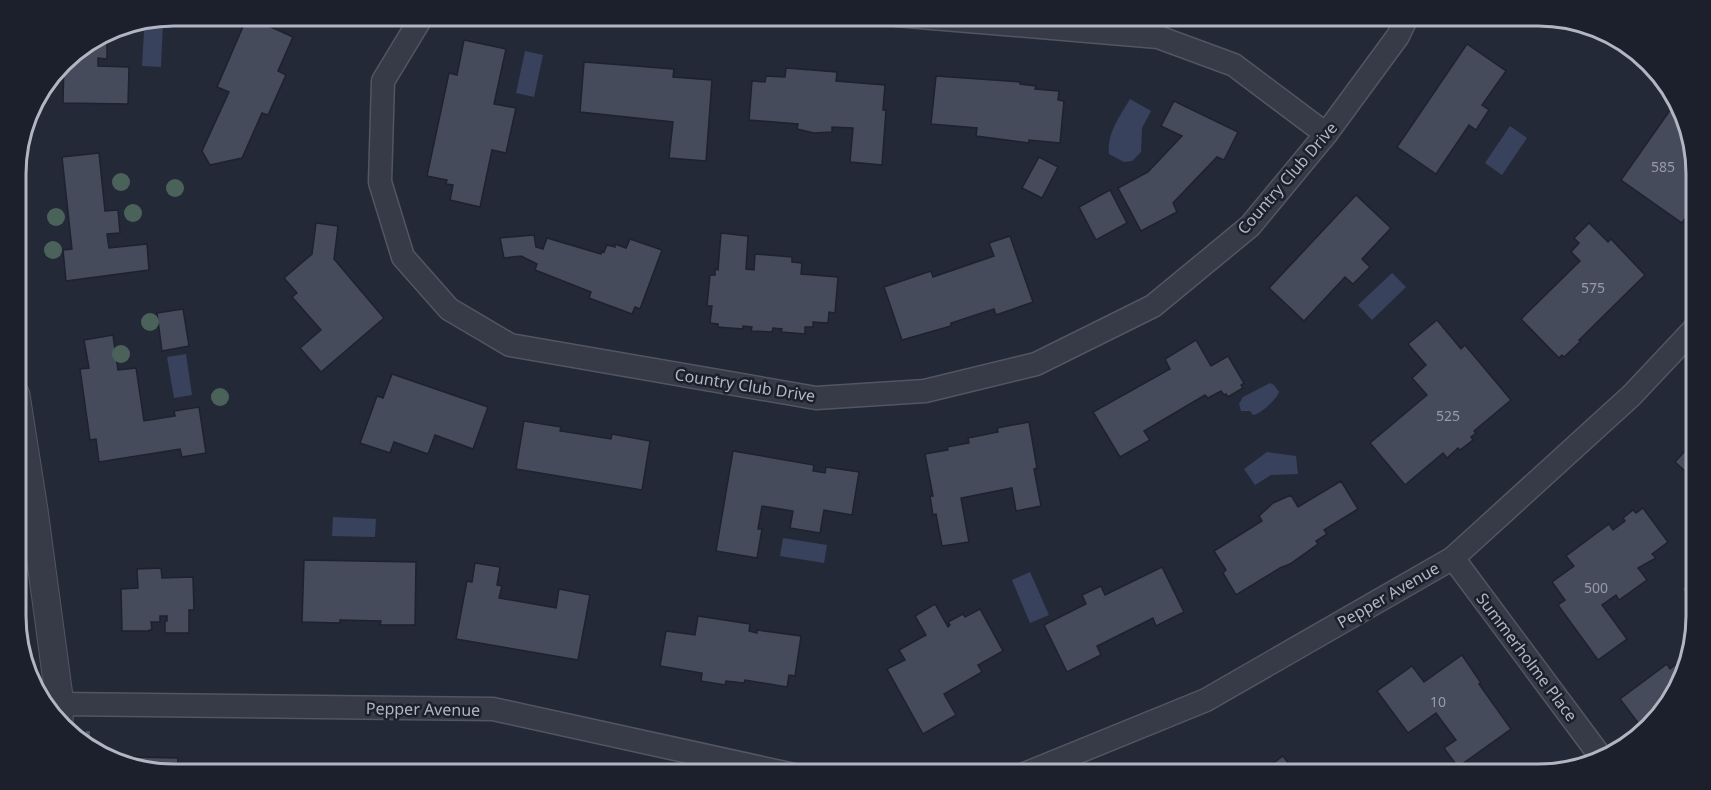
<svg xmlns="http://www.w3.org/2000/svg" width="1711" height="790" font-family="'Noto Sans',sans-serif">
<style>
.water{fill:#39425c}
.lines{fill:none;stroke-linecap:round;stroke-linejoin:round}
.stream{stroke:#39425c;stroke-width:8}
.building{fill:#454b5b;stroke:#1e222e;stroke-width:1.5}
.minor-casing{stroke:#525662;stroke-width:25}
.tertiary-casing{stroke:#525662;stroke-width:29}
.path{stroke:#475459;stroke-width:4;stroke-dasharray:4.5 4.5;stroke-linecap:butt}
.minor{stroke:#373b47;stroke-width:22}
.tertiary{stroke:#373b47;stroke-width:27}
.tree{fill:#4b625b}
.labels{text-anchor:middle;stroke-width:5;stroke-linejoin:round;paint-order:stroke}
.number-label{font-size:14px;fill:#979ba9}
.street-label{font-size:16px;fill:#b2b6c3;stroke:#1c202c}
.rim{fill:none;stroke:#b2b6c3;stroke-width:3}
</style>
<rect width="100%" height="100%" fill="#232936"/>
<g class="water">
<polygon points="138,22 163,23 161,67 142,66 144,31 137,31"/>
<polygon points="525,51 543,55 534,97 516,93"/>
<path d="M1130,99L1151,111L1142,128L1141,152L1132,161L1124,162L1109,154C1107,133 1120,116 1130,99Z"/>
<polygon points="1510,126 1527,138 1502,175 1485,163"/>
<polygon points="1392,273 1406,287 1372,320 1358,305"/>
<polygon points="186,354 192,395 174,398 167,357"/>
<path d="M1270,383L1274,385L1279,392C1276,400 1261,414 1253,415L1250,411H1241L1239,404L1243,397Z"/>
<polygon points="1267,452 1296,456 1298,474 1271,475 1255,485 1244,469"/>
<polygon points="333,517 376,519 375,537 332,536"/>
<polygon points="783,538 827,545 824,563 780,556"/>
<polygon points="1030,572 1049,615 1030,623 1012,580"/>
<polygon points="1696,579 1696,601 1693,603 1683,589"/>
</g>
<g class="lines">
<polyline class="stream" points="16,571 30,567"/>
</g>
<g class="building">
<polygon points="229,15 252,15 251,18 293,37 278,71 286,75 268,115 262,113 242,158 210,165 202,151 229,92 217,87 245,22"/>
<polygon points="1255,15 1300,15 1298,23"/>
<polygon points="1519,15 1538,15 1544,16 1543,20"/>
<polygon points="105,32 107,38 107,59 98,58 98,66 129,67 128,104 63,103 64,60 69,55"/>
<polygon points="464,40 506,49 494,104 516,108 506,153 492,150 480,207 450,200 453,185 446,184 447,180 427,176 449,73 457,75"/>
<polygon points="1467,44 1506,71 1482,105 1489,110 1476,130 1469,125 1436,174 1397,147"/>
<polygon points="584,62 674,69 673,77 712,80 706,161 669,158 673,122 580,112"/>
<polygon points="786,68 837,72 836,81 885,85 883,110 886,110 882,165 850,162 853,128 832,127 832,132 814,133 797,129 798,124 749,120 752,81 765,82 766,76 785,77"/>
<polygon points="936,76 1020,82 1020,84 1036,86 1035,89 1059,91 1058,100 1064,101 1060,143 1029,140 1029,143 976,136 977,128 931,124"/>
<polygon points="1174,101 1238,132 1224,160 1217,157 1173,203 1177,212 1141,231 1118,188 1148,172 1182,136 1161,126"/>
<polygon points="1673,106 1677,109 1695,153 1695,204 1682,223 1621,180"/>
<polygon points="99,153 105,211 118,210 120,233 107,234 109,248 147,244 149,270 66,281 63,250 72,249 62,157"/>
<polygon points="1039,157 1058,167 1042,198 1022,188"/>
<polygon points="1110,190 1127,223 1096,240 1079,207"/>
<polygon points="1356,195 1391,228 1362,259 1370,267 1353,284 1345,277 1304,321 1269,288"/>
<polygon points="316,223 338,226 334,259 384,318 321,372 300,348 321,330 292,297 297,293 284,278 312,254"/>
<polygon points="1589,223 1608,242 1611,239 1645,275 1579,340 1581,341 1564,357 1562,355 1559,358 1521,319 1580,261 1571,252 1579,243 1574,238"/>
<polygon points="721,233 748,236 746,269 754,270 755,254 792,257 792,262 802,263 801,274 838,277 835,313 829,312 828,323 813,322 813,327 805,327 805,334 781,332 782,329 773,328 772,332 751,331 752,327 743,326 743,329 718,327 718,324 710,323 712,306 707,306 710,275 715,275 715,269 718,270"/>
<polygon points="534,235 536,247 543,249 547,238 601,254 602,251 604,252 607,245 615,247 615,244 626,248 630,239 662,250 640,309 635,307 632,314 589,298 591,292 535,270 537,264 521,256 504,258 500,238"/>
<polygon points="1010,236 1033,302 996,315 994,309 951,323 951,326 902,340 884,287 931,271 933,277 994,256 989,243"/>
<polygon points="183,309 189,346 162,351 157,313"/>
<polygon points="1437,320 1461,349 1465,345 1511,400 1474,431 1476,433 1471,437 1473,440 1460,450 1458,448 1447,458 1443,453 1405,485 1370,443 1427,395 1412,378 1426,365 1408,344"/>
<polygon points="113,335 118,370 136,368 144,421 175,416 174,411 199,407 206,453 182,457 180,449 99,462 96,439 90,440 80,369 89,368 84,340"/>
<polygon points="1196,340 1211,366 1228,356 1244,383 1241,385 1243,388 1228,397 1226,394 1224,395 1221,391 1208,398 1205,395 1144,431 1150,440 1120,457 1093,412 1170,369 1165,359"/>
<polygon points="392,374 488,407 473,449 435,435 428,454 394,442 390,453 360,443 377,396 383,398"/>
<polygon points="524,421 561,427 560,431 611,439 612,434 650,441 642,490 516,469"/>
<polygon points="1029,422 1037,468 1034,469 1041,506 1016,511 1012,488 961,498 969,542 942,546 936,514 933,515 930,496 933,496 925,454 948,450 947,447 969,443 968,438 998,432 997,428"/>
<polygon points="1695,440 1696,481 1675,462"/>
<polygon points="733,451 814,465 813,471 825,473 826,467 859,472 852,515 824,510 820,533 790,528 793,511 762,506 758,529 762,529 757,558 716,551"/>
<polygon points="1341,481 1358,509 1324,530 1327,534 1316,541 1318,544 1290,564 1280,568 1236,595 1223,573 1226,570 1214,551 1262,521 1259,516 1273,503 1291,495 1298,507"/>
<polygon points="1643,508 1668,542 1652,554 1656,558 1638,568 1647,580 1619,600 1616,595 1602,605 1627,639 1598,660 1558,605 1565,600 1552,582 1574,566 1566,556 1609,524 1613,530 1625,521 1623,518 1633,510 1636,513"/>
<polygon points="304,560 416,562 415,625 380,625 381,621 340,620 340,623 302,622"/>
<polygon points="475,563 500,567 497,585 502,586 499,598 556,608 559,589 590,595 578,660 456,639 467,581 472,582"/>
<polygon points="1162,567 1184,612 1156,626 1153,618 1097,646 1101,655 1067,672 1044,625 1086,604 1082,595 1101,586 1105,595"/>
<polygon points="161,568 162,578 193,577 194,610 189,610 189,633 165,633 165,621 167,621 167,616 160,616 160,622 151,622 152,629 148,631 122,631 121,589 138,588 137,569"/>
<polygon points="935,604 948,627 950,625 948,622 963,614 965,617 980,609 1003,651 978,665 982,672 944,694 956,715 923,734 887,669 905,660 899,650 926,635 915,616"/>
<polygon points="698,616 750,624 749,631 757,633 757,630 801,636 795,676 789,675 787,687 745,680 744,683 726,681 725,685 701,681 702,673 660,666 666,631 695,635"/>
<polygon points="1462,655 1481,683 1479,684 1511,729 1458,767 1444,748 1456,740 1436,713 1408,733 1377,691 1412,666 1424,682"/>
<polygon points="1681,661 1686,668 1684,678 1642,728 1620,699 1667,664 1670,669"/>
<polygon points="1283,756 1297,775 1242,775 1257,764 1262,771"/>
<polygon points="133,757 178,758 177,775 133,767"/>
<polygon points="1406,764 1413,775 1390,775"/>
<polygon points="1537,766 1543,775 1524,775"/>
<polygon points="260,772 292,775 260,775"/>
</g>
<g class="lines">
<g class="minor-casing">
<g id="minor">
<polyline points="423,15 383,81 380,182 403,257 449,309 510,345 816,398 925,391 1036,364 1153,306 1250,226 1326,134 1398,36 1408,15"/>
<polyline points="896,15 1158,37 1234,65 1326,134"/>
<polyline points="1453,558 1601,757"/>
<polyline points="45,706 60,704 493,709 794,775"/>
<polyline points="1022,775 1206,700 1453,558 1632,395 1695,328"/>
</g>
</g>
<g class="tertiary-casing">
<polyline id="tertiary" points="16,395 34,510 60,704 59,722"/>
</g>
<polyline class="path" points="88,731 88,744"/>
<use href="#minor" class="minor"/>
<use href="#tertiary" class="tertiary"/>
</g>
<g class="tree">
<circle cx="121" cy="182" r="9"/>
<circle cx="175" cy="188" r="9"/>
<circle cx="133" cy="213" r="9"/>
<circle cx="56" cy="217" r="9"/>
<circle cx="53" cy="250" r="9"/>
<circle cx="150" cy="322" r="9"/>
<circle cx="121" cy="354" r="9"/>
<circle cx="220" cy="397" r="9"/>
</g>
<g class="labels">
<g class="number-label">
<text x="1663" y="172">585</text>
<text x="1593" y="293">575</text>
<text x="1448" y="421">525</text>
<text x="1596" y="593">500</text>
<text x="1438" y="707">10</text>
</g>
<g class="street-label">
<text transform="translate(1287 178) rotate(-49)" y="6">Country Club Drive</text>
<text transform="translate(745 385) rotate(9)" y="6">Country Club Drive</text>
<text transform="translate(1388 595) rotate(-30)" y="6">Pepper Avenue</text>
<text transform="translate(1527 657) rotate(53)" y="6">Summerholme Place</text>
<text transform="translate(423 709) rotate(1)" y="6">Pepper Avenue</text>
</g>
</g>
<path d="M0 0H1711V790H0ZM174 26H1538A148 148 0 0 1 1686 174V616A148 148 0 0 1 1538 764H174A148 148 0 0 1 26 616V174A148 148 0 0 1 174 26Z" fill="#1c202c" fill-rule="evenodd"/>
<path class="rim" d="M174 26H1538A148 148 0 0 1 1686 174V616A148 148 0 0 1 1538 764H174A148 148 0 0 1 26 616V174A148 148 0 0 1 174 26Z"/>
</svg>
